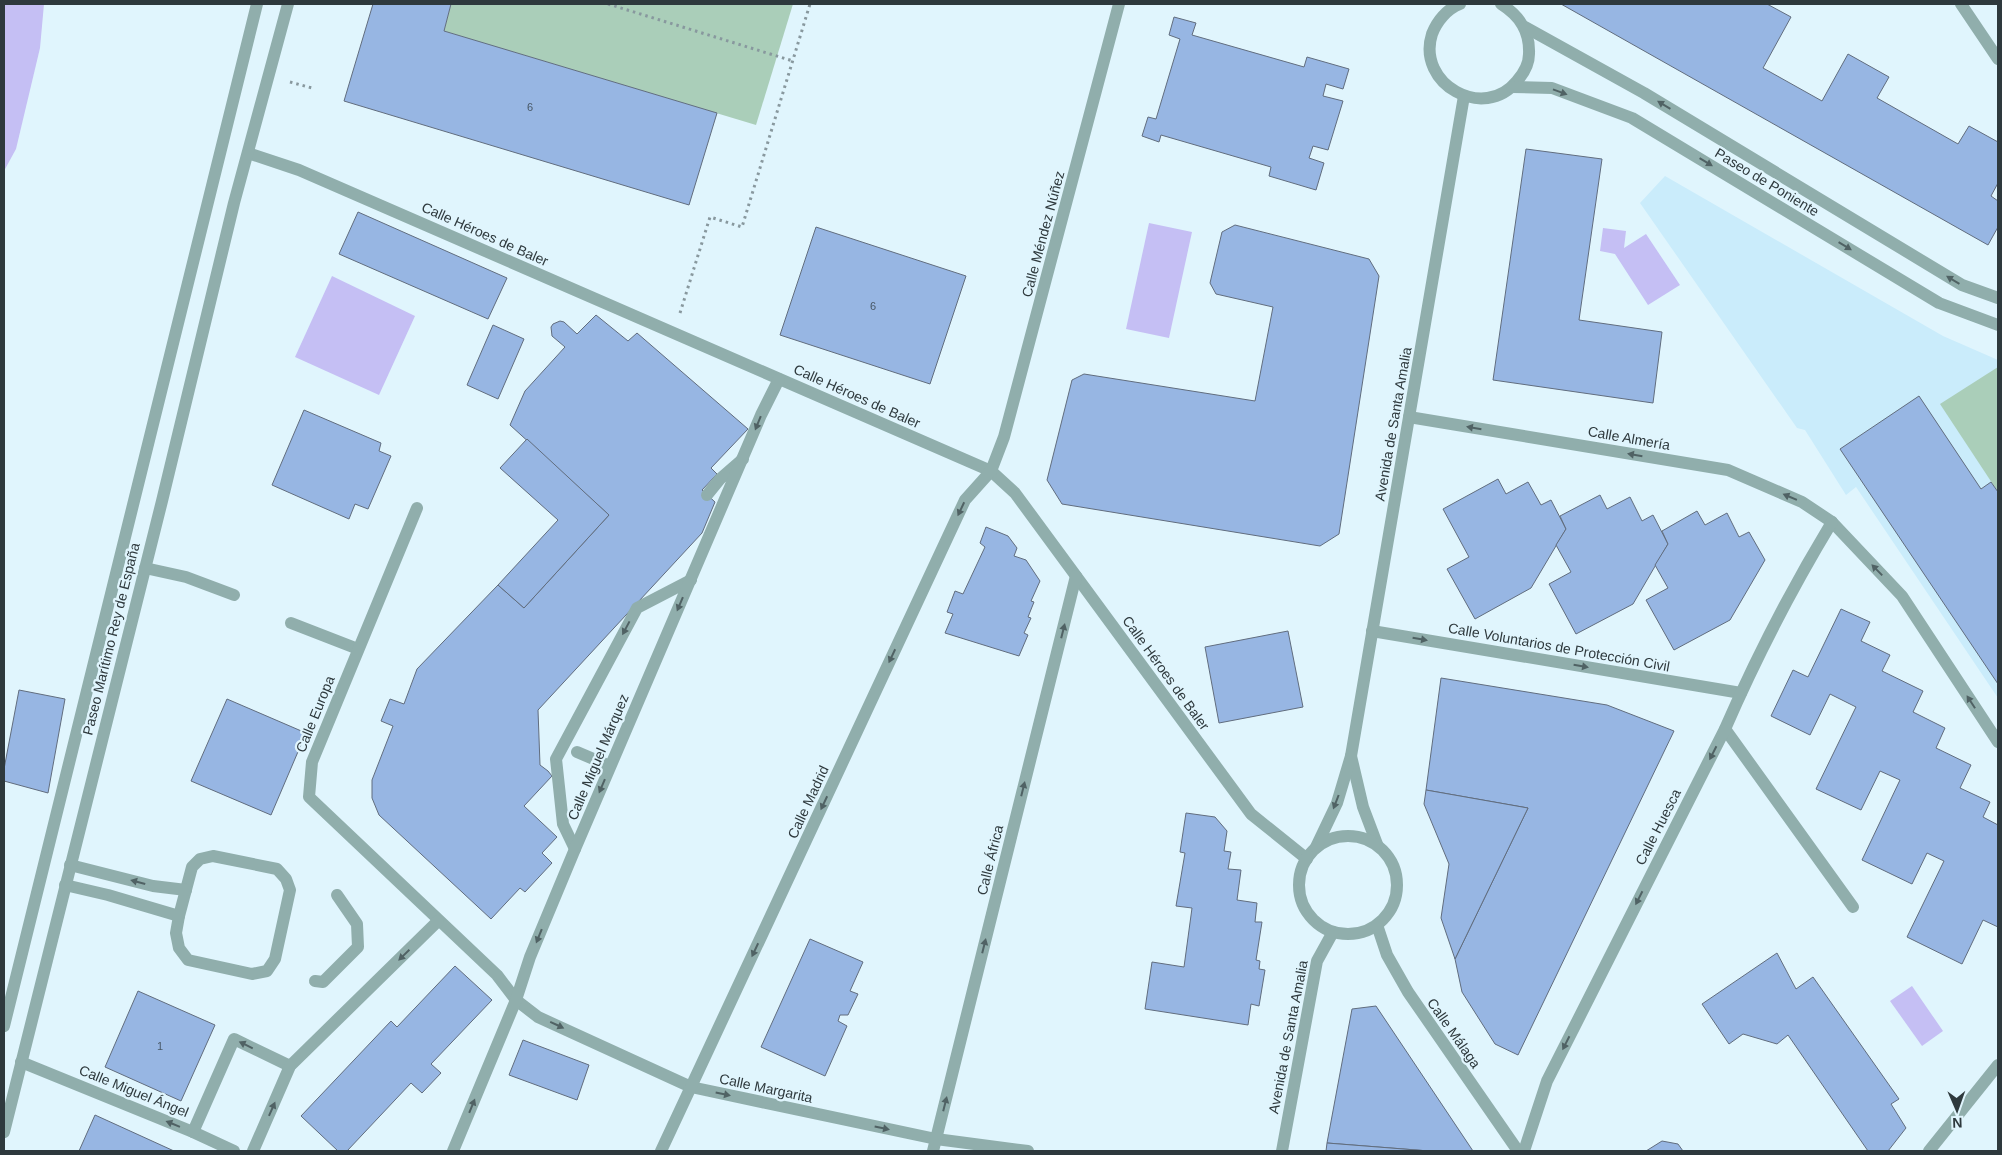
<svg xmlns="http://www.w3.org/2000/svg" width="2002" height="1155" font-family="Helvetica,sans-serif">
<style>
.built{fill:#caecfb}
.green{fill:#aaceb9}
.water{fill:#c5bff4}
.building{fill:#97b6e3;stroke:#616d7e}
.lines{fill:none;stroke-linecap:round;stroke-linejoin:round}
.path{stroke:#88989e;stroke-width:3;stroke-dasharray:2.5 4;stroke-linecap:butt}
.lane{stroke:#90aeac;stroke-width:12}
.street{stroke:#90aeac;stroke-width:12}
.oneway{fill:#506264}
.labels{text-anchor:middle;stroke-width:4.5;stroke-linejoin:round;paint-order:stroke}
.number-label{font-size:11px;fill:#485866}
.street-label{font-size:14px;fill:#2e393d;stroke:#e0f5fd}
</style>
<rect width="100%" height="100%" fill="#e0f5fd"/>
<polygon class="built" points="1665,176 1943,336 1998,360 1998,698 1856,487 1846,495 1805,430 1797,428 1640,203"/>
<g class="green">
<polygon points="451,4 793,4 756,125 444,31"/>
<polygon points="1998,367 1998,492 1940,404"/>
</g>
<g class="water">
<polygon points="4,4 44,4 40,48 16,149 4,171"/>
<polygon points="1149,223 1192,232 1169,338 1126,329"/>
<polygon points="1603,228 1626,231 1624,248 1646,234 1680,285 1648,305 1615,254 1600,251"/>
<polygon points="332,276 415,316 379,395 295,357"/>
<polygon points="1912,986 1943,1031 1922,1046 1890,1001"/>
</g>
<g class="building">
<polygon points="373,4 451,4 444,31 717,113 689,205 344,101"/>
<polygon points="1561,4 1767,4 1791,17 1763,68 1822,101 1848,54 1889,77 1877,98 1958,144 1969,126 1998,142 1998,183 1991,196 1998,201 1998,227 1988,245"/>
<polygon points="1174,17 1196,23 1192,35 1304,67 1307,57 1349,69 1343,89 1326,84 1323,96 1343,101 1328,150 1313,146 1309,158 1324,163 1316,190 1269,176 1271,167 1161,135 1159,142 1142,136 1148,117 1156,119 1180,39 1169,35"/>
<polygon points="1526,149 1602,159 1579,320 1662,332 1653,403 1493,380"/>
<polygon points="358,212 507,278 488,319 339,254"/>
<polygon points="1235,225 1369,259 1379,276 1339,534 1320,546 1062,504 1047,480 1072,380 1084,374 1255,401 1273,307 1216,294 1210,283 1222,232"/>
<polygon points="816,227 966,276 930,384 780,335"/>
<polygon points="596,315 628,341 637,333 748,429 711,468 717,474 702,490 715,502 702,533 538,710 540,765 548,771 552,776 524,806 557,837 542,853 552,863 525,892 520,888 491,919 379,815 372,798 372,780 393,726 381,721 390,699 404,704 417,669 498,585 524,608 609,515 510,425 525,391 565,347 552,336 551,327 553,324 560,321 564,322 577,334"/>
<polygon points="493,325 524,339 498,399 467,385"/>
<polygon points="1919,396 1981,489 1991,482 1998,492 1998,684 1840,449"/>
<polygon points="304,410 381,443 379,451 391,456 368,509 355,504 349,519 272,485"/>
<polygon points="527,439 609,515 524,608 498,585 558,520 500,468"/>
<polygon points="1498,479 1506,494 1528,482 1541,505 1551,500 1566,529 1531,588 1475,619 1447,569 1469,557 1443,509"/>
<polygon points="1600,495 1607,509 1630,497 1642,521 1653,515 1668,544 1633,604 1576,634 1549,584 1571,572 1556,545 1566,529 1560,516"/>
<polygon points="1697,511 1705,525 1727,513 1739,537 1749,532 1765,560 1730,620 1674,650 1646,600 1668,588 1655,565 1668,544 1662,531"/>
<polygon points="986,527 1008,536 1017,548 1014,556 1026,560 1040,581 1031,601 1034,602 1028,617 1031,618 1024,633 1028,635 1019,656 945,633 953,614 947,612 955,591 963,594 985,547 980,543"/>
<polygon points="1841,609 1870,622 1861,641 1890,655 1882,671 1923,691 1913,712 1945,728 1936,748 1971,765 1960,788 1990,802 1983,817 1998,825 1998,927 1983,920 1962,964 1907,937 1944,861 1927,853 1912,884 1862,860 1900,780 1880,771 1861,810 1816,789 1856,707 1830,694 1810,735 1771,716 1793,670 1808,677"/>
<polygon points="1288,631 1303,707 1219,723 1205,647"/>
<polygon points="1441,678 1607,705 1674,731 1518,1055 1495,1044 1462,992 1455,959 1528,808 1426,790"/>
<polygon points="19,690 65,699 48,793 4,781 4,769"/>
<polygon points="227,699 306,733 271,815 191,781"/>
<polygon points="1426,790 1528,808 1455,959 1441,918 1449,864 1424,804"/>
<polygon points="1186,813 1215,817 1227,831 1224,851 1231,852 1228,869 1241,870 1237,900 1257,903 1255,922 1262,922 1256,960 1260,961 1259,969 1265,970 1259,1006 1251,1004 1248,1025 1145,1009 1152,962 1184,967 1192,908 1176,906 1185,853 1180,852"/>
<polygon points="810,939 863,962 850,991 858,994 848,1015 840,1015 838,1021 847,1026 825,1076 761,1047"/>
<polygon points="1777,953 1796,989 1813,977 1899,1099 1891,1104 1906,1128 1888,1151 1868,1151 1788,1035 1777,1044 1743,1034 1729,1044 1702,1004"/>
<polygon points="455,966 492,1000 431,1064 441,1073 422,1093 411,1083 347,1151 338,1151 301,1116 391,1021 397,1027"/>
<polygon points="138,991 215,1025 181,1101 105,1067"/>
<polygon points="1376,1006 1473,1151 1429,1151 1327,1143 1352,1009"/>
<polygon points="523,1040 589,1065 577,1100 509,1075"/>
<polygon points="95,1115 174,1151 79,1151"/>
<polygon points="1662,1141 1678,1144 1683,1151 1646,1151"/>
<polygon points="1327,1143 1429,1151 1326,1151"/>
</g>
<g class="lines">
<g class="path">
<polyline points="608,4 793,61"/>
<polyline points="290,82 312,88"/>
<polyline points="680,313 710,217 742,227 810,4"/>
</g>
<g class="lane">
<polyline points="707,495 720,479 743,459"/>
<polyline points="145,568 186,577 234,595"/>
<polyline points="291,623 358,649"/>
<polyline points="1725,729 1853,907"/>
<polyline points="577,752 610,766"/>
<polyline points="575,849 563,824 556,759 637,608 691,580"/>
<polygon points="213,856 277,869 286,879 290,890 275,959 267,971 252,974 188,960 179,948 176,933 179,916 192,867 200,859"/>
<polyline points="70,865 153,886 186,890"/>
<polyline points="65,885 108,895 179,916"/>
<polyline points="315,981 323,982 358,947 357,924 337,895"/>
</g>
<g class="street">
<path d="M1460,4C1447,9 1437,21 1432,34C1416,84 1484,122 1517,81C1524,73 1529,64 1529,54C1530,31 1520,16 1501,4"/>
<polyline points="1961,4 1998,59"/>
<polyline points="1525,27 1644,93 1962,285 1998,298"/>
<polyline points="1512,87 1552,88 1632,118 1939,303 1998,325"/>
<polyline points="248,153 299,170 991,471 1015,493 1251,814 1307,859"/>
<polyline points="1409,417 1728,470 1802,502 1832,522 1902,596 1998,742"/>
<polyline points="417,508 312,762 309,797 497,975 516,1000 538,1017 691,1087 936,1139 1028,1151"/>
<polyline points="1372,631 1741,693"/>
<polyline points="1351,756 1363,807 1377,844"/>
<circle cx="1348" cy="885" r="49"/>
<polyline points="1316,847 1337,803 1351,756 1464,96"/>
<polyline points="1377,925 1387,955 1408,992 1518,1151"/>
<polyline points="4,1026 257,4"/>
<polyline points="21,1062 193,1132 234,1151"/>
<polyline points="4,1132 162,501 234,203 288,4"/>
<polyline points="193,1132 234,1039 290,1066"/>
<polyline points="253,1151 290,1066 438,921"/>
<polyline points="453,1151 516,1000 530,957 575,849 761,415 779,379"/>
<polyline points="661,1151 965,500 991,471 1004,437 1119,4"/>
<polyline points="933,1151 1076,576"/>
<polyline points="1282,1151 1317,961 1333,932"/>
<path d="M1524,1151L1547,1081L1725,729C1756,658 1792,588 1832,522"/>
<polyline points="1929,1151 1998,1065"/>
</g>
</g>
<defs><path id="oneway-solid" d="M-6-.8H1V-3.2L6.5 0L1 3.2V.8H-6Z" transform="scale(1.25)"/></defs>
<g class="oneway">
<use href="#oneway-solid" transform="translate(1560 92) rotate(20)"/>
<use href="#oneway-solid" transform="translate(1664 105) rotate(-149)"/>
<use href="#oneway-solid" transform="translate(1706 162) rotate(31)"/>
<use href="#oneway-solid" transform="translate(1845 246) rotate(31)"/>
<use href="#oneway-solid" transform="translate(1953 280) rotate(-149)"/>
<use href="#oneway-solid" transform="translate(758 423) rotate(112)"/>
<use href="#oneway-solid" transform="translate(1474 428) rotate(-170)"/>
<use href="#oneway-solid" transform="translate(1635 455) rotate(-170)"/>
<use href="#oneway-solid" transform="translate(1790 497) rotate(-157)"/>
<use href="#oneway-solid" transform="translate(961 509) rotate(115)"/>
<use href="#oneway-solid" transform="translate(1877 570) rotate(-134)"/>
<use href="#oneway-solid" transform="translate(680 604) rotate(113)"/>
<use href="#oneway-solid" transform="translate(626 628) rotate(118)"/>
<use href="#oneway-solid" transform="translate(1063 631) rotate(-76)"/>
<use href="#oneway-solid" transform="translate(1420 639) rotate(10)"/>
<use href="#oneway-solid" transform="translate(892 656) rotate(115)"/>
<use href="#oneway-solid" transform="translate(1581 666) rotate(10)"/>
<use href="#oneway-solid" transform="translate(1971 702) rotate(-123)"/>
<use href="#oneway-solid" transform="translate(1713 753) rotate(117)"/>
<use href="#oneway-solid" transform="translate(602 786) rotate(113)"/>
<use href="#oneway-solid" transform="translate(1023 789) rotate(-76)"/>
<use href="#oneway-solid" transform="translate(1336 802) rotate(111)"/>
<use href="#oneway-solid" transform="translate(824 803) rotate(115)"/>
<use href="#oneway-solid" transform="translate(138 882) rotate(-165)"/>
<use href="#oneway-solid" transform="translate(1639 898) rotate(117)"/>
<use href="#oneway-solid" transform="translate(539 936) rotate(112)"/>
<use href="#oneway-solid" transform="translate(984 946) rotate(-76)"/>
<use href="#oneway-solid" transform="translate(755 950) rotate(115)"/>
<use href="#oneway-solid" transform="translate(404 955) rotate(136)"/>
<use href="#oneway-solid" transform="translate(557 1025) rotate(25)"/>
<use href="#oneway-solid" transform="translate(1566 1043) rotate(117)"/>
<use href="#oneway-solid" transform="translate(246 1045) rotate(-154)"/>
<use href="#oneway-solid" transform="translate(723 1094) rotate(12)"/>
<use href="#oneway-solid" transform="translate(945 1104) rotate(-76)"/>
<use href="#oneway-solid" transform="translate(472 1106) rotate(-68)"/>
<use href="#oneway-solid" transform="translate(272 1109) rotate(-66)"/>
<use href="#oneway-solid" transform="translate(173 1124) rotate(-158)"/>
<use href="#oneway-solid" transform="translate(882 1128) rotate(12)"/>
</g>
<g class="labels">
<g class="number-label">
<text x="530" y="111">6</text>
<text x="873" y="310">6</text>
<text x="160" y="1050">1</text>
</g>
<g class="street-label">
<text transform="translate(1767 182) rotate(31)" y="5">Paseo de Poniente</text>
<text transform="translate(485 234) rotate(24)" y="5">Calle Héroes de Baler</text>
<text transform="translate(1043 234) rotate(-75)" y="5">Calle Méndez Núñez</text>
<text transform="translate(857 396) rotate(24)" y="5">Calle Héroes de Baler</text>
<text transform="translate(1393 424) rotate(-80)" y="5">Avenida de Santa Amalia</text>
<text transform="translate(1629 438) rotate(10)" y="5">Calle Almería</text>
<text transform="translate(111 639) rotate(-76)" y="5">Paseo Marítimo Rey de España</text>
<text transform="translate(1559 647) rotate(10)" y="5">Calle Voluntarios de Protección Civil</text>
<text transform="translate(1166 673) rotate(54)" y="5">Calle Héroes de Baler</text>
<text transform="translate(315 714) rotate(-68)" y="5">Calle Europa</text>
<text transform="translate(598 757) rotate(-67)" y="5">Calle Miguel Márquez</text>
<text transform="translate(808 802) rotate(-65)" y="5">Calle Madrid</text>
<text transform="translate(1658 827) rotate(-63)" y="5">Calle Huesca</text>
<text transform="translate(990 860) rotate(-76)" y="5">Calle África</text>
<text transform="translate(1454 1033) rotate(55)" y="5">Calle Málaga</text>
<text transform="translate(1288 1037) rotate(-79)" y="5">Avenida de Santa Amalia</text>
<text transform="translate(766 1088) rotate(12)" y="5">Calle Margarita</text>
<text transform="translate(134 1091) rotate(22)" y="5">Calle Miguel Ángel</text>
</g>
</g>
<rect width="2002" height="1155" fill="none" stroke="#2e393d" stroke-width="10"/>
<g transform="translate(1957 1110) rotate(178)" stroke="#e0f5fd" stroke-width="4" paint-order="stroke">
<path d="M0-4L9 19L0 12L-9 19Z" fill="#2e393d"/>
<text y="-8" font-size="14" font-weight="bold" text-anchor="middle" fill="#2e393d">N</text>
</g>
</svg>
